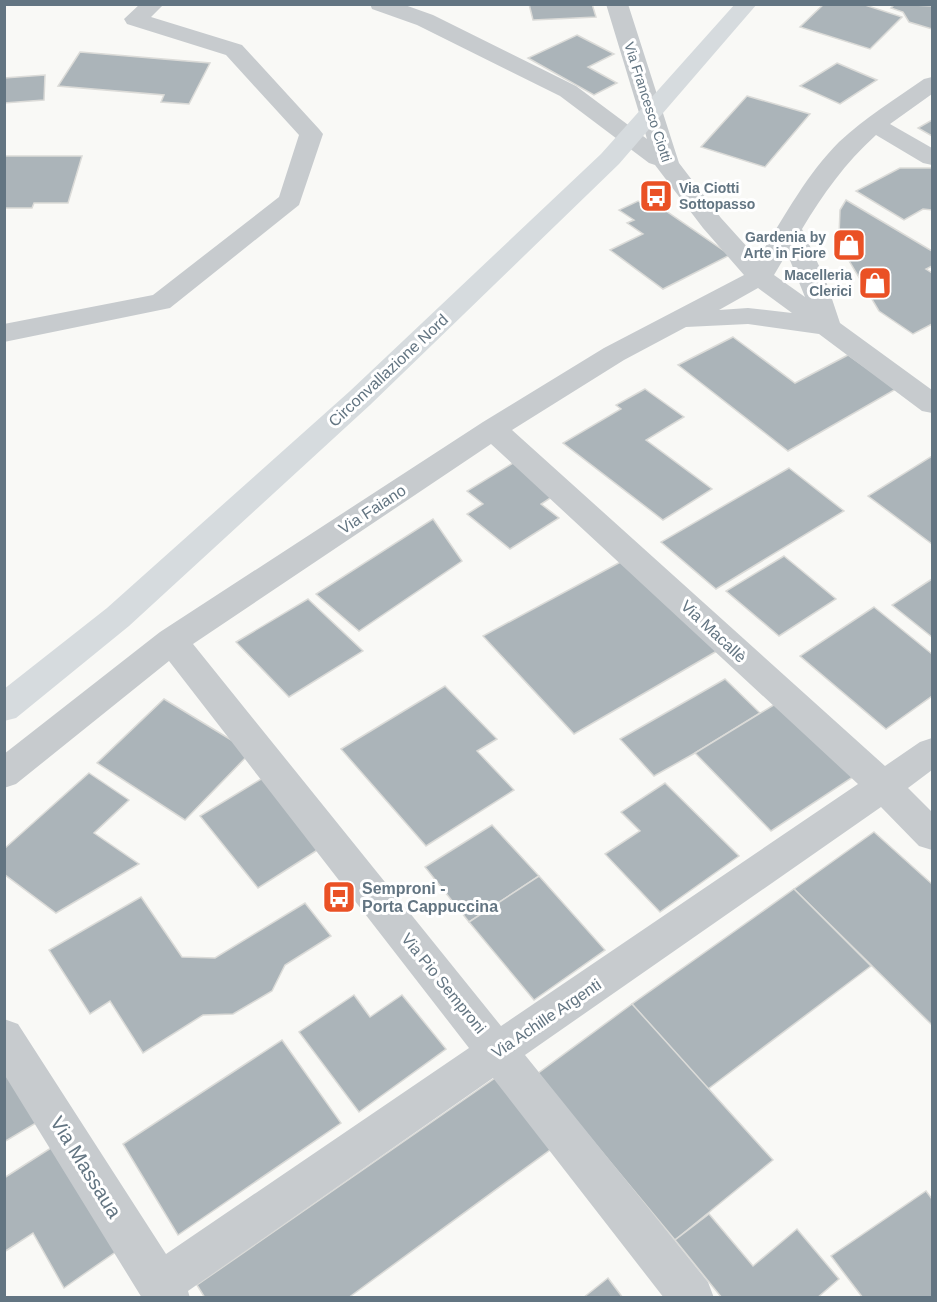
<svg xmlns="http://www.w3.org/2000/svg" width="937" height="1302" viewBox="0 0 937 1302" font-family="Arial,sans-serif">
	<style>
		.building { fill: #abb4b9; stroke: #dbdbd8; stroke-width: 1.5 }
		.lines { fill: none; stroke-linecap: round; stroke-linejoin: round }
		.minor { fill: #c7cbce; fill-rule: evenodd }
		.major { fill: #d6dbde; fill-rule: evenodd }
		.labels { text-anchor: middle; stroke-width: 6; stroke-linejoin: round; paint-order: stroke }
		.far-street-label { font-size: 14px; fill: #637582; stroke: #fff }
		.far-poi-label { font-size: 14px; font-weight: bold; fill: #637582; stroke: #fff; text-anchor: end }
		.street-label { font-size: 16px; fill: #637582; stroke: #fff }
		.poi-label { font-size: 16px; font-weight: bold; fill: #637582; stroke: #fff; text-anchor: start }
		.near-street-label { font-size: 20px; fill: #637582; stroke: #fff }
	</style>
	<rect width="100%" height="100%" fill="#f9f9f6"/>
	<!-- building -->
	<g class="building">
		<polygon points="529,4 592,4 596,17 533,20"/>
		<polygon points="824,4 862,4 902,17 870,49 800,27"/>
		<polygon points="895,4 932,6 932,29 909,22 903,12 891,8"/>
		<polygon points="577,35 614,54 588,67 617,83 594,95 528,58"/>
		<polygon points="80,52 210,63 189,104 161,102 164,95 58,86"/>
		<polygon points="837,63 877,80 840,104 800,86"/>
		<polygon points="45,75 44,100 4,103 4,78"/>
		<polygon points="747,96 810,114 765,167 701,147"/>
		<polygon points="932,120 932,136 918,128"/>
		<polygon points="4,156 82,156 68,203 34,203 32,208 4,208"/>
		<polygon points="900,168 932,168 932,210 923,209 904,220 856,191"/>
		<polygon points="846,200 932,251 932,266 926,269 932,273 932,324 913,334 879,311 845,254 839,236 840,210"/>
		<polygon points="638,201 653,211 660,207 730,255 663,289 610,250 643,234 627,223 634,220 619,210"/>
		<polygon points="733,337 795,383 848,355 896,389 788,451 678,365"/>
		<polygon points="645,389 684,417 646,440 712,489 663,520 563,443 621,409 616,405"/>
		<polygon points="932,456 932,544 868,496"/>
		<polygon points="513,463 555,495 541,504 559,518 510,549 467,514 483,504 467,491"/>
		<polygon points="789,468 844,511 716,589 661,542"/>
		<polygon points="433,519 462,561 359,631 316,594"/>
		<polygon points="784,556 836,599 779,636 726,591"/>
		<polygon points="628,558 722,648 574,734 483,636"/>
		<polygon points="932,579 932,637 892,605"/>
		<polygon points="308,599 363,651 289,697 236,642"/>
		<polygon points="874,607 932,654 932,696 886,729 800,656"/>
		<polygon points="725,679 760,713 695,753 654,776 620,739"/>
		<polygon points="445,686 497,739 477,751 514,790 426,846 341,749"/>
		<polygon points="164,699 251,752 185,820 97,763"/>
		<polygon points="782,700 859,773 771,831 695,753"/>
		<polygon points="89,773 129,800 94,833 139,864 56,913 4,874 4,849"/>
		<polygon points="271,773 330,842 258,888 200,816"/>
		<polygon points="665,783 739,856 660,912 605,854 640,831 621,812"/>
		<polygon points="492,825 539,876 469,922 425,867"/>
		<polygon points="874,832 932,884 932,1025 794,889"/>
		<polygon points="539,876 605,950 534,1000 469,922"/>
		<polygon points="794,889 871,966 708,1089 632,1004"/>
		<polygon points="141,897 182,957 215,958 305,903 331,936 285,965 272,991 233,1014 203,1015 143,1053 110,1001 90,1014 49,950"/>
		<polygon points="354,995 370,1017 402,995 446,1049 359,1112 299,1032"/>
		<polygon points="632,1004 773,1160 675,1240 537,1074"/>
		<polygon points="282,1040 341,1123 178,1235 123,1144"/>
		<polygon points="4,1056 46,1117 4,1142"/>
		<polygon points="498,1076 554,1147 348,1298 205,1298 197,1285"/>
		<polygon points="54,1146 117,1251 64,1288 33,1233 4,1252 4,1178"/>
		<polygon points="926,1191 932,1199 932,1298 863,1298 831,1256"/>
		<polygon points="709,1214 753,1266 797,1229 839,1279 817,1298 722,1298 675,1240"/>
		<polygon points="608,1278 623,1298 583,1298"/>
	</g>
	<g class="lines">
		<!-- minor -->
		<g class="minor">
			<polygon points="140,4 164,4 151,17 242,45 319,129 323,134 299,205 170,308 4,342 4,324 153,295 279,197 299,135 226,55 127,24 124,19"/>
			<path d="M370,4H402L433,15L576,86L647,139L606,4H628L679,163L721,218L758,259C783,219 806,175 839,142C865,118 895,99 924,79L932,77V94L890,124L932,148V165L923,163L876,135C845,163 823,194 802,229L826,281L840,323L932,390V413L922,411L819,334L748,324L686,327L624,360L512,430L885,766L920,742L932,738V770L908,788L932,812V850L919,846L881,807L525,1055L708,1282L714,1298H664L493,1078L188,1291L190,1298H142L4,1074V1019L18,1024L166,1254L469,1048L169,661L16,784L4,788V754L160,632L483,422L604,348L744,275L703,228L655,165L649,163L560,96L417,25L372,9ZM787,253L805,297L774,275ZM758,288L792,313L748,308L719,310ZM491,444L858,784L501,1026L193,644Z"/>
		</g>
		<!-- major -->
		<polygon class="major" points="735,4 757,4 619,164 370,405 129,626 16,718 4,721 4,689 107,608 350,391 601,154"/>
	</g>
	<!-- icons -->
	<defs>
		<symbol id="bus-square" viewBox="-11 -11 22 22"><rect x="-9" y="-9" width="18" height="18" rx="4" fill="#ea5125" stroke="#fff"/><path d="M-5-6H5V4H4V6H2V4H-2V6H-4V4H-5ZM-3.5-4V0h7V-4ZM-3.5 1.2v1.5H-2V1.2ZM2 1.2v1.5H3.5V1.2Z" fill="#fff"/></symbol>
		<symbol id="shop-square" viewBox="-11 -11 22 22"><rect x="-9" y="-9" width="18" height="18" rx="4" fill="#ea5125" stroke="#fff"/><path d="M-5-2.5h2.3a2.7 3.5 0 0 1 5.4 0H5L5.5 6h-11ZM-1.5-2.5h3a1.5 2.3 0 0 0-3 0Z" fill="#fff"/></symbol>
	</defs>
	<g fill-rule="evenodd">
		<use href="#bus-square" x="637" y="177" width="38" height="38"/>
		<use href="#shop-square" x="830" y="226" width="38" height="38"/>
		<use href="#shop-square" x="856" y="264" width="38" height="38"/>
		<use href="#bus-square" x="320" y="878" width="38" height="38"/>
	</g>
	<g class="labels">
		<!-- far-street labels -->
		<g class="far-street-label">
			<text transform="translate(648 102) rotate(72)" y="5">Via Francesco Ciotti</text>
		</g>
		<!-- far-poi labels -->
		<g class="far-poi-label">
			<text x="679" y="193" text-anchor="start">Via Ciotti<tspan x="679" dy="16">Sottopasso</tspan></text>
			<text x="826" y="242">Gardenia by<tspan x="826" dy="16">Arte in Fiore</tspan></text>
			<text x="852" y="280">Macelleria<tspan x="852" dy="16">Clerici</tspan></text>
		</g>
		<!-- street labels -->
		<g class="street-label">
			<text transform="translate(388 370) rotate(-43)" y="6">Circonvallazione Nord</text>
			<text transform="translate(372 509) rotate(-33)" y="6">Via Faiano</text>
			<text transform="translate(714 631) rotate(43)" y="6">Via Macallè</text>
			<text transform="translate(444 983) rotate(51)" y="6">Via Pio Semproni</text>
			<text transform="translate(546 1018) rotate(-34)" y="6">Via Achille Argenti</text>
		</g>
		<!-- poi labels -->
		<g class="poi-label">
			<text x="362" y="894">Semproni -<tspan x="362" dy="18">Porta Cappuccina</tspan></text>
		</g>
		<!-- near-street labels -->
		<g class="near-street-label">
			<text transform="translate(86 1167) rotate(58)" y="7">Via Massaua</text>
		</g>
	</g>
	<!-- border -->
	<rect width="937" height="1302" fill="none" stroke="#637582" stroke-width="12"/>
</svg>
